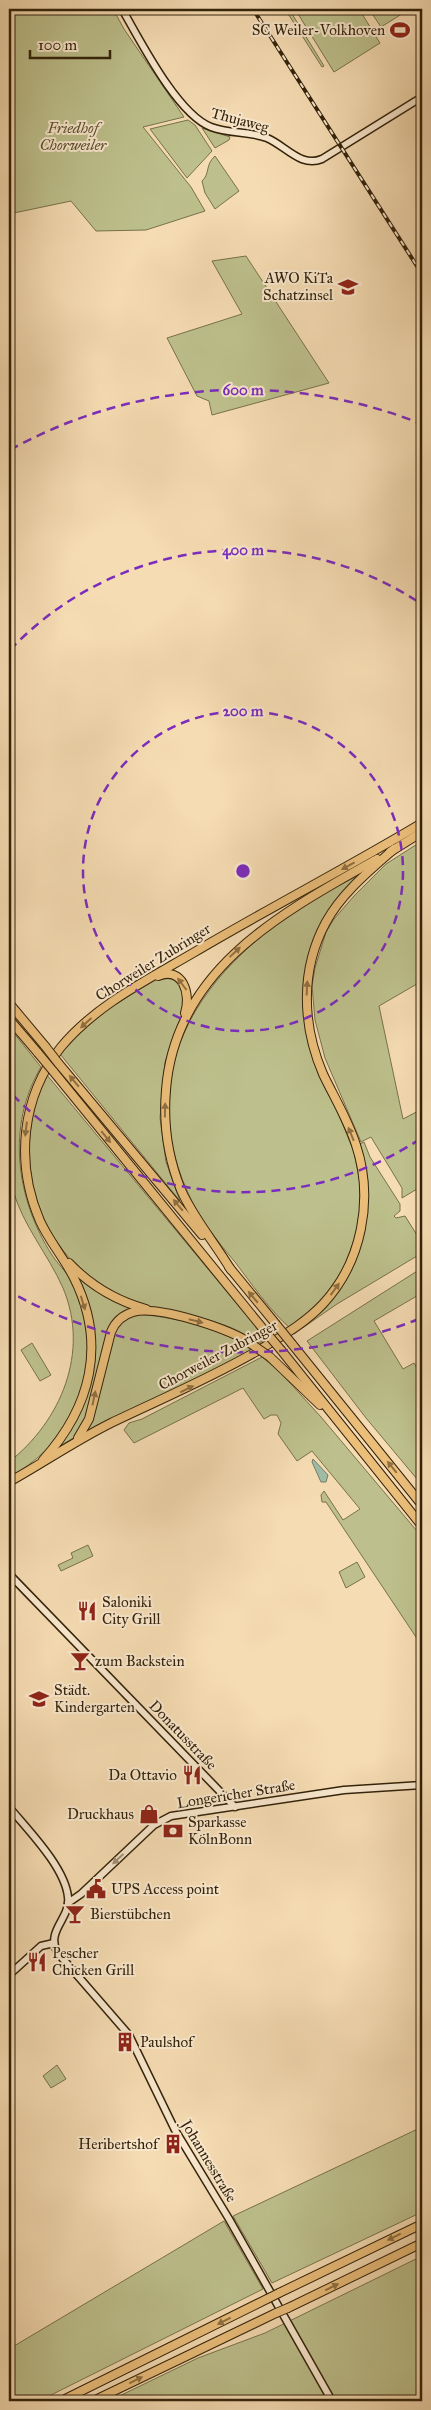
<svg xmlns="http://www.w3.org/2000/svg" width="431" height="2410" viewBox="0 0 431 2410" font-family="'IM FELL Great Primer',serif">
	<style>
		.green { fill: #bdc08c; stroke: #78714b }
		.water { fill: #9ebca8; stroke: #737e69 }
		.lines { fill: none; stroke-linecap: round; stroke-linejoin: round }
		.secondary-casing { stroke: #33220a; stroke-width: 9 }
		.highway-casing { stroke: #33220a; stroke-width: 10 }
		.secondary { stroke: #f9e8ce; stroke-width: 6 }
		.highway { stroke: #ebbe7a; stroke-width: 8 }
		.rail-casing { stroke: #33220a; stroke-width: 4 }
		.rail { stroke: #f9e8ce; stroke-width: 2; stroke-dasharray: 5.5; stroke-linecap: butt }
		.highway-bridge-casing { stroke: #33220a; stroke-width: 10; stroke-linecap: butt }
		.highway-bridge { stroke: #ebbe7a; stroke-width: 8 }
		.oneway { fill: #8f7042 }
		.oneway2 { fill: #a08f76 }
		.ring { fill: none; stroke: #7b2cbf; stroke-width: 2.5; stroke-dasharray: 9 6 }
		.labels { text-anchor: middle; stroke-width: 4; stroke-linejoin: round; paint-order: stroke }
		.poi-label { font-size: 15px; fill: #33220a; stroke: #f9e8ce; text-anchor: start }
		.street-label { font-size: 15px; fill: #33220a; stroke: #f9e8ce }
		.park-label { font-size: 15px; font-style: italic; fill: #5c5131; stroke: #f9e8ce }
		.centre { fill: #7b2cbf; stroke: #f9e8ce; stroke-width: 2.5 }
		.ring-label { font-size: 15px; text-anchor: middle; font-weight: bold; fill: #7b2cbf; stroke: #f9e8ce; stroke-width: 4; stroke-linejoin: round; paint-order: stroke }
	</style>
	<rect width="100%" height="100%" fill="#f6dcb3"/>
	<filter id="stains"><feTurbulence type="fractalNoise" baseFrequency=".004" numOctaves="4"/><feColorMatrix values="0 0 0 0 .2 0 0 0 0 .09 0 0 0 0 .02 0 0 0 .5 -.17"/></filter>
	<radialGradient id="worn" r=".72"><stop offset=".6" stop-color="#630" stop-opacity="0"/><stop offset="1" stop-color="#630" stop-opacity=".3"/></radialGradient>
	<!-- green -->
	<g class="green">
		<polygon points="9,9 113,9 124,29 184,117 143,127 191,187 205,211 146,230 96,231 71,201 9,214"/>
		<polygon points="285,9 289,9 324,66 322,67"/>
		<polygon points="295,9 359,9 380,43 334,72"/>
		<polygon points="369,9 403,9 405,12 381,27"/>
		<polygon points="188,120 195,125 212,151 187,178 150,129"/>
		<polygon points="202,128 230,137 229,140 215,148"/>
		<path d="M215,156L239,191L215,209L205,193L202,181C210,174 205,165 215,156Z"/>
		<polygon points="246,256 329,383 212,415 209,401 197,396 167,338 242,314 212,261"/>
		<polygon points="422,841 422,981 379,1006 403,1119 422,1109 422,1186 402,1198 402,1188 371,1137 361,1142 325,1058 315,1020 312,986 315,968 326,932 334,919 354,896 386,864"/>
		<path d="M362,874L336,902L305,975L303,997L307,1037L354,1152L360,1183V1209L356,1236L343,1270L319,1304L290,1328C272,1313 250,1282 235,1262C217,1241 199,1218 188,1193C121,1044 236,933 362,874Z"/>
		<path d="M169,976L181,983L185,1005L165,1062L160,1118L166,1162L180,1201L60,1054C85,1026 131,981 169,976Z"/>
		<path d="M9,1027L41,1067C6,1126 16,1199 52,1255C59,1266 71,1276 76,1289C105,1362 79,1440 9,1477V1462C61,1421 90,1352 63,1288C48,1254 23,1226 13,1190C7,1168 9,1145 9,1122C9,1091 9,1059 9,1027Z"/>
		<path d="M47,1075L266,1339L259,1343C247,1336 235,1328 221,1324C191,1313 159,1312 129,1300C40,1265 5,1159 47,1075Z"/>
		<polygon points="356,1138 360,1144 364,1142 370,1157 400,1204 400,1211 394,1216 396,1218 405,1216 422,1243 422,1253 337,1304 294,1334 324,1307 364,1227"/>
		<polygon points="422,1268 422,1293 374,1321 403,1369 414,1363 422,1377 422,1485 366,1418 307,1341"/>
		<polygon points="77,1276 102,1294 134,1309 118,1318 87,1419 75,1437 55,1449 79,1415 84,1401 92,1361"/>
		<path d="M135,1314C168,1316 228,1328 252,1351L198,1380L87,1431L111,1336L122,1320Z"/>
		<polygon points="32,1343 51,1375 40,1381 21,1350"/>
		<polygon points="262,1357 280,1372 321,1417 422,1537 422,1643 420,1643 326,1502 322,1502 321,1495 324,1491 343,1520 360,1509 312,1451 297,1461 278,1434 281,1423 277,1415 271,1415 264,1419 243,1388 134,1443 124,1430 129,1423 142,1419"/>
		<polygon points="88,1545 93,1556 61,1571 58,1565 73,1558 71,1553"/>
		<polygon points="357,1562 365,1577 346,1588 339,1572"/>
		<polygon points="57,2065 66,2079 51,2088 43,2076"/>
		<polygon points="422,2127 422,2212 272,2283 233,2216"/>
		<polygon points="224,2221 263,2289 39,2401 9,2401 9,2349"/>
		<polygon points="422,2256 422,2401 109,2401 198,2358 265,2333"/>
	</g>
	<!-- water -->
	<polygon class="water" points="313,1459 328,1475 326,1482 321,1482 312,1462"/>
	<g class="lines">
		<defs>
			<g id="secondary">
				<path d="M122,9C140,40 177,114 211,127C229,134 249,131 267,138C286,146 301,168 322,159L422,97"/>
				<polyline points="9,1574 235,1807"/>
				<path d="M9,1807C27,1829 65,1867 68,1897C71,1918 46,1930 57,1952L129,2035L175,2130L229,2219L332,2401"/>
				<polyline points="68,1903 81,1894 154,1825 171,1816 344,1790 422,1785"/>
				<polyline points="9,1975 41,1946 54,1943"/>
			</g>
			<g id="highway">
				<polyline points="390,852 422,832"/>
				<path d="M158,976C183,966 191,994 185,1013"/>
				<polyline points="9,1003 45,1046"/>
				<polyline points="9,1019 38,1053"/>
				<polyline points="59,1064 202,1235"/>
				<polyline points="53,1071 264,1330"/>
				<path d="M69,1263C90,1285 117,1301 146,1309"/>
				<polyline points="229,1267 275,1323"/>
				<path d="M231,1270C215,1243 194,1219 181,1190C168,1158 163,1125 166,1090C175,969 283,912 377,859"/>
				<polyline points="292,1344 422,1505"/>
				<polyline points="281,1350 422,1526"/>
				<polyline points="270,1357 320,1405"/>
				<path d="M78,1438L89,1419L111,1332C115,1322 123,1315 133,1312C158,1305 225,1328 247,1341"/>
				<path d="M43,1460C91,1407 107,1344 74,1278C64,1258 49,1241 40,1221C15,1163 21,1097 61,1047C96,1005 147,980 193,953C269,908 347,868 422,823"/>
				<path d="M9,1482C43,1463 75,1441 111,1423C161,1399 211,1378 259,1350C282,1336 304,1324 323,1304C362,1262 374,1199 356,1145C348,1120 334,1097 323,1074C302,1025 300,970 326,922C342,893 369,871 394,849"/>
				<polyline points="279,2293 422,2224"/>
				<polyline points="288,2308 422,2243"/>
				<polyline points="61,2401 267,2299"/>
				<polyline points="93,2401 276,2313"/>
			</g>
		</defs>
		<!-- secondary casing -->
		<use href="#secondary" class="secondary-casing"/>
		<!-- highway casing -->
		<use href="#highway" class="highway-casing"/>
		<!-- secondary -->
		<use href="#secondary" class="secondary"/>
		<!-- highway -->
		<use href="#highway" class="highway"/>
		<defs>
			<polyline id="rail" points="253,9 422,274"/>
		</defs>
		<!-- rail casing -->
		<use href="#rail" class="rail-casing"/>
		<!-- rail -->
		<use href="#rail" class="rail"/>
		<defs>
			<g id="highway-bridge">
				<polyline points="45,1046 59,1064"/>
				<polyline points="38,1053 53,1071"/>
				<polyline points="275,1323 292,1344"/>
				<polyline points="264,1330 281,1350"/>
				<polyline points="247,1341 270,1357"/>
				<polyline points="267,2299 279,2293"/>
				<polyline points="276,2313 288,2308"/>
			</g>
		</defs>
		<!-- highway-bridge casing -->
		<use href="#highway-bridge" class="highway-bridge-casing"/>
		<!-- highway-bridge -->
		<use href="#highway-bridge" class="highway-bridge"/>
	</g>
	<!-- one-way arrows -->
	<defs><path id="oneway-solid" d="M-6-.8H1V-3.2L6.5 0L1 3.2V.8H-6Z" transform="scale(1.25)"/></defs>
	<g class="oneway">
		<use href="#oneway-solid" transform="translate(348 866) rotate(151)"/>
		<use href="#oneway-solid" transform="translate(235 952) rotate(-43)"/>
		<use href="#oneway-solid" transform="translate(182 984) rotate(-127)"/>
		<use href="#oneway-solid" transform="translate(307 988) rotate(-87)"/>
		<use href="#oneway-solid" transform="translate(86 1023) rotate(138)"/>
		<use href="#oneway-solid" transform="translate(74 1081) rotate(-130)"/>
		<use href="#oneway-solid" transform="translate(165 1110) rotate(-89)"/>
		<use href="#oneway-solid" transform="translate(26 1129) rotate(97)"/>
		<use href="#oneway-solid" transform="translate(351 1134) rotate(-112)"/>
		<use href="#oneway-solid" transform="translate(106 1137) rotate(51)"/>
		<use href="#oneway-solid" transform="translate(178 1205) rotate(-130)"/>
		<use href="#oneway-solid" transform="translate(335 1289) rotate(-54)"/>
		<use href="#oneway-solid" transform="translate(253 1297) rotate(-130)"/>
		<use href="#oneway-solid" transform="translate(83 1303) rotate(73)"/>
		<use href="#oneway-solid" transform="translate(196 1321) rotate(14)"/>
		<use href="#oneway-solid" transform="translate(187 1389) rotate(-26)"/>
		<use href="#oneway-solid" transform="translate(94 1398) rotate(-78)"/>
		<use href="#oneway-solid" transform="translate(392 1467) rotate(-129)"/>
		<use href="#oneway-solid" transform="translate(394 2237) rotate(154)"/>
		<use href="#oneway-solid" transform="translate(332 2287) rotate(-26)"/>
		<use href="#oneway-solid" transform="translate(224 2321) rotate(153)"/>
		<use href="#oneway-solid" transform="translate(136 2380) rotate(-26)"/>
	</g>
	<use class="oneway2" href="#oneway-solid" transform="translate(118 1859) rotate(137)"/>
	<!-- distance rings -->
	<g class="ring">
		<circle cx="243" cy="871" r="160"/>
		<path d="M420 1139A321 321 0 0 1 10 1092M10 650A321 321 0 0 1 420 603"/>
		<path d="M419 1319A481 481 0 0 1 10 1292M10 450A481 481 0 0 1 419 423"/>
	</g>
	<!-- icons -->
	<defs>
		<symbol id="stadium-bare" viewBox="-9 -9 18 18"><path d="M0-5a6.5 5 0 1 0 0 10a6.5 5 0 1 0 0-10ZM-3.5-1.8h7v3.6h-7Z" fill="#8f2418" stroke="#f9e8ce" stroke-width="2.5" paint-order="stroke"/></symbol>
		<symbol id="school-bare" viewBox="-9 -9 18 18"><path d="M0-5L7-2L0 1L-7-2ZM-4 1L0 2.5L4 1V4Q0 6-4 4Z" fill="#8f2418" stroke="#f9e8ce" stroke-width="2.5" paint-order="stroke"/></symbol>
		<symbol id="restaurant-bare" viewBox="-9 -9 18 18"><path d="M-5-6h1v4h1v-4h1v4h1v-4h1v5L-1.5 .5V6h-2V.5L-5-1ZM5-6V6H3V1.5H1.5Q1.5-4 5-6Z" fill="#8f2418" stroke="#f9e8ce" stroke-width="2.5" paint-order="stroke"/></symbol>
		<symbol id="bar-bare" viewBox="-9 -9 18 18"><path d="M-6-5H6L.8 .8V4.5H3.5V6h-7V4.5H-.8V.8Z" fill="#8f2418" stroke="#f9e8ce" stroke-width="2.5" paint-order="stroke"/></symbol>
		<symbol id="shop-bare" viewBox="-9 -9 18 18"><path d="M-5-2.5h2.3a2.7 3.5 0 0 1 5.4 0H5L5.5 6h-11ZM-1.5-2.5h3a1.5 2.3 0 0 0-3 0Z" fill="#8f2418" stroke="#f9e8ce" stroke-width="2.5" paint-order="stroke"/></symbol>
		<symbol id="bank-bare" viewBox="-9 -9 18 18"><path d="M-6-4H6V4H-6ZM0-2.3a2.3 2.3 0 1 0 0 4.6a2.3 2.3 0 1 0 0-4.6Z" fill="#8f2418" stroke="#f9e8ce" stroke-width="2.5" paint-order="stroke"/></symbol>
		<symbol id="civic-bare" viewBox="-9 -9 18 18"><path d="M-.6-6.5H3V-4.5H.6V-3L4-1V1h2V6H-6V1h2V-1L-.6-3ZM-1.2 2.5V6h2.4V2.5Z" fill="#8f2418" stroke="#f9e8ce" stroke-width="2.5" paint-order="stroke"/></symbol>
		<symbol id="building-bare" viewBox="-9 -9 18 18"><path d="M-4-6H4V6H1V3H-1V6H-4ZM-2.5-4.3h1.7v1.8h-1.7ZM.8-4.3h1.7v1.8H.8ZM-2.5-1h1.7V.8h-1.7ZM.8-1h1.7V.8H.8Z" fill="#8f2418" stroke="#f9e8ce" stroke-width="2.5" paint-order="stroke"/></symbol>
	</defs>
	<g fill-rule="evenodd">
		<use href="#stadium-bare" x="386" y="16" width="28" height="28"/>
		<use href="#school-bare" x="334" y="273" width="28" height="28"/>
		<use href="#restaurant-bare" x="73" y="1597" width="28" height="28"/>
		<use href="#bar-bare" x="66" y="1647" width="28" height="28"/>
		<use href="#school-bare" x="25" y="1685" width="28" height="28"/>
		<use href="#restaurant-bare" x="178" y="1761" width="28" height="28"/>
		<use href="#shop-bare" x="135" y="1800" width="28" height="28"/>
		<use href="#bank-bare" x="159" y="1817" width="28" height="28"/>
		<use href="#civic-bare" x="82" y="1875" width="28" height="28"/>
		<use href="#bar-bare" x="61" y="1900" width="28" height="28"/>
		<use href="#restaurant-bare" x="23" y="1948" width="28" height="28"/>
		<use href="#building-bare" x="111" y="2028" width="28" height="28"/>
		<use href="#building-bare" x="159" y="2130" width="28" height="28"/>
	</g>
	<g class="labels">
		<!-- poi labels -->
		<g class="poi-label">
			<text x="385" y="35" text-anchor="end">SC Weiler-Volkhoven</text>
			<text x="333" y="283" text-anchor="end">AWO KiTa<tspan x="333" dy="17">Schatzinsel</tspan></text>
			<text x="102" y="1607">Saloniki<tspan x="102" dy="17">City Grill</tspan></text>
			<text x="95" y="1666">zum Backstein</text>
			<text x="54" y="1695">Städt.<tspan x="54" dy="17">Kindergarten</tspan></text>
			<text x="177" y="1780" text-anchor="end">Da Ottavio</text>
			<text x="134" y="1819" text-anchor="end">Druckhaus</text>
			<text x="188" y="1827">Sparkasse<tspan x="188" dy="17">KölnBonn</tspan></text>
			<text x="111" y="1894">UPS Access point</text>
			<text x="90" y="1919">Bierstübchen</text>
			<text x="52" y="1958">Pescher<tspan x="52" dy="17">Chicken Grill</tspan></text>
			<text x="140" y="2047">Paulshof</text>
			<text x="158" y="2149" text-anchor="end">Heribertshof</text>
		</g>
		<!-- street labels -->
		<g class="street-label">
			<text transform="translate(240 120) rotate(15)" y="5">Thujaweg</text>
			<text transform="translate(153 962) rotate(-32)" y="5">Chorweiler Zubringer</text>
			<text transform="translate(218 1355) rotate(-28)" y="5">Chorweiler Zubringer</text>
			<text transform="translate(183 1735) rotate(46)" y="5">Donatusstraße</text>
			<text transform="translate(236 1794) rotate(-9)" y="5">Longericher Straße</text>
			<text transform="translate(209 2161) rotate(59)" y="5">Johannesstraße</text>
		</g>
		<!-- park labels -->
		<g class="park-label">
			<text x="73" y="133">Friedhof<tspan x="73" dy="17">Chorweiler</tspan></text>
		</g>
	</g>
	<circle cx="243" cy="871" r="8" class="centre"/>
	<g class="ring-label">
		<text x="243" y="395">600 m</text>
		<text x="243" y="555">400 m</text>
		<text x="243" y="716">200 m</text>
	</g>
	<!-- margin -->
	<rect width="431" height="2410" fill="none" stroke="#f6dcb3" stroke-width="30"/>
	<rect x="10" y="10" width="411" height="2390" fill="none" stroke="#33220a" stroke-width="2.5"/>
	<rect x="15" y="15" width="401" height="2380" fill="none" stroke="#33220a"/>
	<!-- scale -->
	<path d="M30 50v8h80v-8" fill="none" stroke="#33220a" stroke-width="2.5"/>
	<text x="38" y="50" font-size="15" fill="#33220a" stroke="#f9e8ce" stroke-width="4" paint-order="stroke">100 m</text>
	<rect width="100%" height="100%" filter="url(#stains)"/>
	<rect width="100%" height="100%" fill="url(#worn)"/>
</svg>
